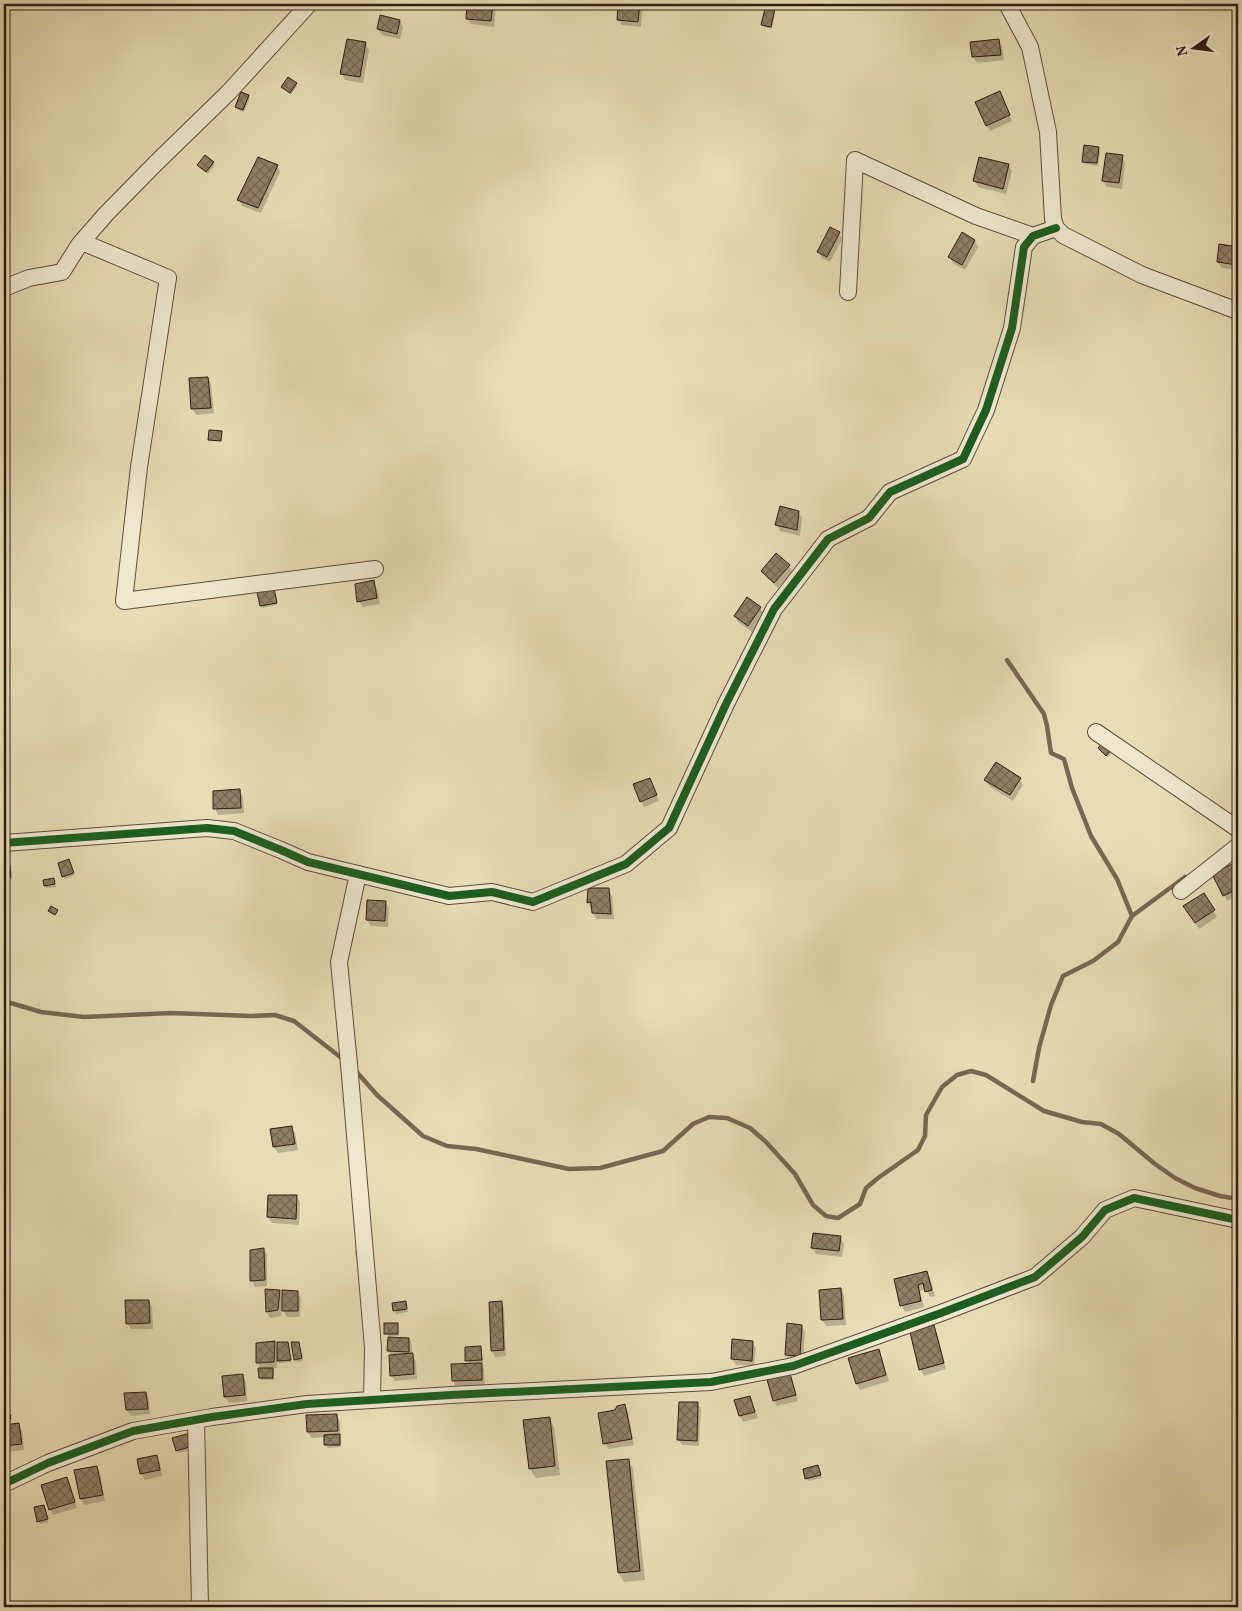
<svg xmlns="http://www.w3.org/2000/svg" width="1242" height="1611" viewBox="0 0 1242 1611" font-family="Vollkorn,serif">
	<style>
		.shadow { fill: #0003 }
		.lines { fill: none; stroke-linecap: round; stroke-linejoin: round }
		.stream { stroke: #796753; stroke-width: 4.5 }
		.building { fill: url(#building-cross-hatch); stroke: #321b12 }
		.minor-casing { stroke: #5f4b3b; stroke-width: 18 }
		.minor { stroke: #efe8cf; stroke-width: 16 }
		.cycleway-casing { stroke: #efe8cf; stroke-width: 11 }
		.cycleway { stroke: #1b5e20; stroke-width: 8 }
	</style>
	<defs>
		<pattern id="building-cross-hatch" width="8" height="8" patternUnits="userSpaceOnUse" patternTransform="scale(1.25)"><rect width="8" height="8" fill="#907f67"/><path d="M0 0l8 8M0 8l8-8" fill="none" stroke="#766753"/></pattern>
	</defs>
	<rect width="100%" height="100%" fill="#e7dcb5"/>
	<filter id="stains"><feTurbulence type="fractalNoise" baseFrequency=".004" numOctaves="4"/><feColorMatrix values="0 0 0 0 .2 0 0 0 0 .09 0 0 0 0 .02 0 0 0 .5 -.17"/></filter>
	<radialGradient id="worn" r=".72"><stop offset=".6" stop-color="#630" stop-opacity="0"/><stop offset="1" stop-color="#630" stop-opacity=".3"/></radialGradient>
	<!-- shadow -->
	<g class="shadow">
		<polygon points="468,4 494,4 496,7 494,27 471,24 467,18"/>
		<polygon points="620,4 643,4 641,27 622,25 618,19"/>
		<polygon points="774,9 775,12 772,29 764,27 763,25"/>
		<polygon points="400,21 403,27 400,39 382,35 378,29"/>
		<polygon points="999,40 1002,46 1004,60 977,63 973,57 972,43"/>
		<polygon points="365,44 369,50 363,83 345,80 342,74"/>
		<polygon points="296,84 297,86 291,95 282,87"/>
		<polygon points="248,96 250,98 244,112 238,110 236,107"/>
		<polygon points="1002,99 1012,121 990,131 987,125"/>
		<polygon points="1098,148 1100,151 1098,166 1085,164 1083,161"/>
		<polygon points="1122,157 1125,163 1122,189 1107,187 1103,181"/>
		<polygon points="213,163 214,166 208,174 198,165"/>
		<polygon points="1008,165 1012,171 1006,194 978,187 975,181"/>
		<polygon points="277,166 280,172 261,213 242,206 239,200"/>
		<polygon points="839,233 842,239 830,262 822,258 819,252"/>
		<polygon points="974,240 978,247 965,270 953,263 950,257"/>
		<polygon points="1234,241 1238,241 1238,270 1222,268 1218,262 1233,247"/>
		<polygon points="208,378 211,384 214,413 196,415 193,409"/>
		<polygon points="798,512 802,518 800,536 780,531 777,525"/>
		<polygon points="789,566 793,572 778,588 766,577 762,571"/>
		<polygon points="374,582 377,588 380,604 362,607 359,601"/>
		<polygon points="275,592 277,605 262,608 261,606"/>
		<polygon points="747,599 760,608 764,614 752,632 738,622 735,616"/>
		<polygon points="1101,751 1114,751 1108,757"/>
		<polygon points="649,779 659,801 644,807 641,801"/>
		<polygon points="1020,779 1023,785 1013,801 989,786 986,780"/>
		<polygon points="240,791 243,797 244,813 218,815 215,809"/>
		<polygon points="70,863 74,876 65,879 63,876"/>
		<polygon points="1236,864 1238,868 1238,896 1227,901 1214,874"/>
		<polygon points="9,866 12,879 7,879 6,877"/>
		<polygon points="54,879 56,887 46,888 45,886"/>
		<polygon points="608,890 612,896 614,919 596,919 588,902"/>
		<polygon points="1203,894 1217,917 1199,929 1188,912"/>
		<polygon points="385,902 389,908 388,927 371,926 367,920"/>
		<polygon points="291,1127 295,1133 298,1150 278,1153 274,1147 272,1130"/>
		<polygon points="296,1196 300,1202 299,1225 272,1223 268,1217"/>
		<polygon points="840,1238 844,1244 842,1257 816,1254 812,1248"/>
		<polygon points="264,1250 267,1255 267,1286 255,1287 252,1281"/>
		<polygon points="355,1251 362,1252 364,1259 356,1258"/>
		<polygon points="927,1272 930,1278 935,1296 930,1297 926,1289 920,1291 924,1307 905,1312 902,1306 895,1280"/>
		<polygon points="841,1289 844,1295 846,1325 826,1326 822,1320"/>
		<polygon points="279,1291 283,1299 297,1292 301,1298 300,1317 287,1317 282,1308 281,1316 270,1318 267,1312"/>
		<polygon points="149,1301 152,1307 153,1329 131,1329 127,1323"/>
		<polygon points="405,1302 408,1312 396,1314 393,1304"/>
		<polygon points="501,1302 504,1308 506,1356 495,1357 492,1351"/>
		<polygon points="397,1324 399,1336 390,1336 390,1338 409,1339 412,1345 412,1355 416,1361 417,1379 395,1381 391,1375 392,1356 388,1350 389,1336 386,1333"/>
		<polygon points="802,1326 805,1332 803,1361 789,1360 786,1354"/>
		<polygon points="933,1327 937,1333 946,1369 924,1376 921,1370 911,1332"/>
		<polygon points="734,1341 752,1342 756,1348 754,1366 736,1365 732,1359"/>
		<polygon points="274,1342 278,1350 289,1346 291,1362 279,1363 277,1359 277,1368 272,1368 274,1372 274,1380 261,1380 260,1377 261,1369 257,1362"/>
		<polygon points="299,1346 303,1361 296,1362 295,1359"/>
		<polygon points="481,1348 483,1362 480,1363 484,1370 485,1386 456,1387 453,1381 469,1365 467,1361"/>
		<polygon points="878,1350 881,1356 889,1381 860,1390 857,1384 850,1359"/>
		<polygon points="789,1372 792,1378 798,1401 777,1406 774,1400"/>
		<polygon points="242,1375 246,1381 247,1401 229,1403 225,1397"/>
		<polygon points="146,1393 149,1399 150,1414 131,1416 127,1410"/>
		<polygon points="750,1397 758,1418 743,1422 740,1416 736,1401"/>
		<polygon points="698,1404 701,1410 699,1446 682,1445 678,1439"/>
		<polygon points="625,1406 628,1412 634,1445 608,1449 605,1443 616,1411"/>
		<polygon points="336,1415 340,1421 341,1447 327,1448 325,1437 312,1438 308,1432"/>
		<polygon points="10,1416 12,1419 11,1421 7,1421 5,1418"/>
		<polygon points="549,1418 554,1427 560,1475 536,1478 530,1469"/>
		<polygon points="19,1425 22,1431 24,1450 6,1452 4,1447 4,1426"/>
		<polygon points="174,1439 194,1449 179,1453"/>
		<polygon points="156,1457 160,1463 162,1476 145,1480 141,1474"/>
		<polygon points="628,1460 633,1469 645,1580 624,1582 619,1573"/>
		<polygon points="97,1467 100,1473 105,1501 84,1505 81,1499 76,1471"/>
		<polygon points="819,1469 822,1478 808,1481 804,1470"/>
		<polygon points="67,1479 70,1485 77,1508 53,1515 50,1509"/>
		<polygon points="45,1508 48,1522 40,1524 39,1521"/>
	</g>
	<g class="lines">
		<!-- stream -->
		<g class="stream">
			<polyline points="1007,660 1044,714 1047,726 1051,753 1064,759 1072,788 1091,836 1117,879 1132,916 1118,942 1093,961 1063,976 1051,1005 1039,1048 1033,1081"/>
			<polyline points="1132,916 1185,877"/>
			<polyline points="4,1001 41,1012 84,1017 171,1013 251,1016 275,1015 294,1021 344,1060"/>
			<polyline points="355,1070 377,1095 423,1136 447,1146 476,1149 569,1169 600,1168 663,1151 693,1124 709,1117 727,1118 750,1128 766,1142 795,1174 813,1205 826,1216 838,1218 860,1204 866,1188 878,1178 918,1150 925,1136 926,1115 942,1087 957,1075 971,1071 986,1075 1044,1111 1082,1122 1101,1124 1119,1134 1155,1164 1175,1178 1195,1188 1220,1196 1238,1199"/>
		</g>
	</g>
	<!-- building -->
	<g class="building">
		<polygon points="467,4 493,4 491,21 466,19"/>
		<polygon points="618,4 640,4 638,22 617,20"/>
		<polygon points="766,4 775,8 771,27 761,25"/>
		<polygon points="380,15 400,20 397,34 377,29"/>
		<polygon points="347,39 366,42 360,77 340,74"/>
		<polygon points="999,39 1001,55 972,57 970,42"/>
		<polygon points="288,77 297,83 290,93 281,87"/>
		<polygon points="1000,91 1010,115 986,126 975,102"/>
		<polygon points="241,92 249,95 243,110 235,107"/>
		<polygon points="1084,145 1099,147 1097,163 1082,162"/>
		<polygon points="1106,153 1123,155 1119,183 1102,181"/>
		<polygon points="205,155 214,162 206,172 197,165"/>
		<polygon points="258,157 278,165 258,208 237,200"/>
		<polygon points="979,157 1009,164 1003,189 973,181"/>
		<polygon points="830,227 840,232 827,257 817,252"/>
		<polygon points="962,232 975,240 962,265 948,257"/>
		<polygon points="1233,239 1238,240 1238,265 1217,262 1219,244 1232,246"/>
		<polygon points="208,377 211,408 191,409 189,378"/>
		<polygon points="209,430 222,431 221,441 208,440"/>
		<polygon points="780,506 799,511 797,530 775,525"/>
		<polygon points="776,553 790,565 774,583 761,571"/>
		<polygon points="374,580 377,598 357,602 355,584"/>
		<polygon points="274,588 277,603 260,606 257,592"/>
		<polygon points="747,597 761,607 748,626 734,616"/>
		<polygon points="1105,740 1113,747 1106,756 1098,748"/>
		<polygon points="996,762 1021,778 1010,795 984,780"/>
		<polygon points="650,778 657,795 640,802 633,784"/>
		<polygon points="240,789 241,808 213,809 213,791"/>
		<polygon points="69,859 74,873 62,877 58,863"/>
		<polygon points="1236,862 1238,866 1238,889 1223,896 1212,874"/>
		<polygon points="4,865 10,865 11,877 4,877"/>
		<polygon points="54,878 55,884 44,886 43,880"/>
		<polygon points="588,888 609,888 611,914 592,913 591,902 587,903"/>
		<polygon points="1204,893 1215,910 1195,923 1183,906"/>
		<polygon points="367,900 386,901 385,921 366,920"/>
		<polygon points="51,906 58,910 55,915 48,911"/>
		<polygon points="292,1126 295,1144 273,1147 270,1129"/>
		<polygon points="268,1195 297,1195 296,1219 267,1217"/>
		<polygon points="813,1233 841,1236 839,1251 811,1248"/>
		<polygon points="264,1248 265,1280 250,1281 250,1250"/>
		<polygon points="927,1271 932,1290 925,1292 923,1283 918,1285 921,1301 900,1306 894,1279"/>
		<polygon points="841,1288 843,1319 821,1320 819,1290"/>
		<polygon points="265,1289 280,1290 278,1310 266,1312"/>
		<polygon points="282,1290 298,1291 298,1311 282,1311"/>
		<polygon points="125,1300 149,1300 150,1323 126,1324"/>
		<polygon points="406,1301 407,1309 393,1311 392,1303"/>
		<polygon points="502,1301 504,1350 491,1351 489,1302"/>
		<rect x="384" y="1323" width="14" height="11"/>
		<polygon points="787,1323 802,1325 800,1356 785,1355"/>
		<polygon points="934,1325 944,1363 919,1370 910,1332"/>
		<polygon points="388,1337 409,1338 409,1352 387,1351"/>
		<polygon points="732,1339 753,1341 752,1361 731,1359"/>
		<polygon points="275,1341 274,1362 256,1363 256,1343"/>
		<polygon points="277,1342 288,1342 291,1360 277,1361"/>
		<polygon points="291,1342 299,1342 302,1358 294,1360"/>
		<polygon points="481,1346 482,1360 465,1361 465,1347"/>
		<polygon points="879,1349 886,1375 856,1384 848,1358"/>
		<polygon points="413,1353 414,1374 390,1376 389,1355"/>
		<polygon points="482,1363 482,1380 452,1381 451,1364"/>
		<polygon points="258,1368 273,1368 273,1378 259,1378"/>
		<polygon points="789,1370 796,1395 773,1401 766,1376"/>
		<polygon points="243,1374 245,1395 224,1397 222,1376"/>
		<polygon points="146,1392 148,1409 126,1410 124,1393"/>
		<polygon points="750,1396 755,1412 739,1416 734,1400"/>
		<polygon points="679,1402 698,1402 697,1441 677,1440"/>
		<polygon points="625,1404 632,1439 603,1444 598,1413 615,1410 617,1406"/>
		<polygon points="5,1413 11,1415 10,1419 4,1419"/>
		<polygon points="337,1414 338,1431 307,1432 306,1415"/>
		<polygon points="550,1417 555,1466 529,1469 523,1420"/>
		<polygon points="19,1423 22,1444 4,1446 4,1425"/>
		<polygon points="190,1433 193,1446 176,1451 172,1438"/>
		<polygon points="340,1434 340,1445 324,1445 324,1435"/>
		<polygon points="157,1455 160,1470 140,1474 137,1459"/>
		<polygon points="629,1459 640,1571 618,1573 606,1461"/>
		<polygon points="818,1465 821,1475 805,1479 803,1469"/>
		<polygon points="97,1466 103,1495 80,1499 74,1470"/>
		<polygon points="67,1477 75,1502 49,1510 41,1485"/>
		<polygon points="44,1505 48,1519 37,1522 34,1507"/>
	</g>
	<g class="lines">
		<defs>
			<g id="minor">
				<polyline points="1007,4 1030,47 1048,132 1053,219 1056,228 1063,235 1142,275 1238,311"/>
				<polyline points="82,242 168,278 139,467 124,601 375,569"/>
				<polyline points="4,288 29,278 62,272 79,245 106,214 155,164 229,92 309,4"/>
				<polyline points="848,292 855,160 976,216 1033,236"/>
				<polyline points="1096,732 1238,829"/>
				<polyline points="4,843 207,828 234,831 281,850 308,862 449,896 492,892 533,902 626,864 669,828 726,704 774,609 828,539 869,518 890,492 963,459 986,410 1012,328 1024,247 1033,236 1056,228"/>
				<polyline points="358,874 339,962 349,1064 373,1348 372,1400"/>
				<polyline points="1181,891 1238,846"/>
				<polyline points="196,1420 200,1607"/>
				<polyline points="4,1484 48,1463 133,1431 212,1417 307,1404 451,1395 711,1382 793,1366 941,1313 1035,1277 1082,1237 1105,1210 1134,1198 1238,1220"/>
			</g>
		</defs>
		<!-- minor casing -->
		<use href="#minor" class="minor-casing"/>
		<!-- minor -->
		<use href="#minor" class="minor"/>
		<defs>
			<g id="cycleway">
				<polyline points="4,843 207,828 234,831 281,850 308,862 449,896 492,892 533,902 626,864 669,828 726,704 774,609 828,539 869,518 890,492 963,459 986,410 1012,328 1024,247 1033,236 1056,228"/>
				<polyline points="4,1484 48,1463 133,1431 212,1417 307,1404 451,1395 711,1382 793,1366 941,1313 1035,1277 1082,1237 1105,1210 1134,1198 1238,1220"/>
			</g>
		</defs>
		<!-- cycleway casing -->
		<use href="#cycleway" class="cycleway-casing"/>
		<!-- cycleway -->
		<use href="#cycleway" class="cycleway"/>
	</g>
	<!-- margin -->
	<rect width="1242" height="1611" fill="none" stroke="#e7dcb5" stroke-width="20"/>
	<rect x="5" y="5" width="1232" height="1601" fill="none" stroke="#321b12" stroke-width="2.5"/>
	<rect x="10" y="10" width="1222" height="1591" fill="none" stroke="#321b12"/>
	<!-- north arrow -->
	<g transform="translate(1194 48) rotate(256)" stroke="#efe8cf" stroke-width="4" paint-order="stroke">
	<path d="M0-4L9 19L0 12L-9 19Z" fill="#321b12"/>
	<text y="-8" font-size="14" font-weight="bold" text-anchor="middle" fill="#321b12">N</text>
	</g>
	<rect width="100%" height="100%" filter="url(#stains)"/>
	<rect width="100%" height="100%" fill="url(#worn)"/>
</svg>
